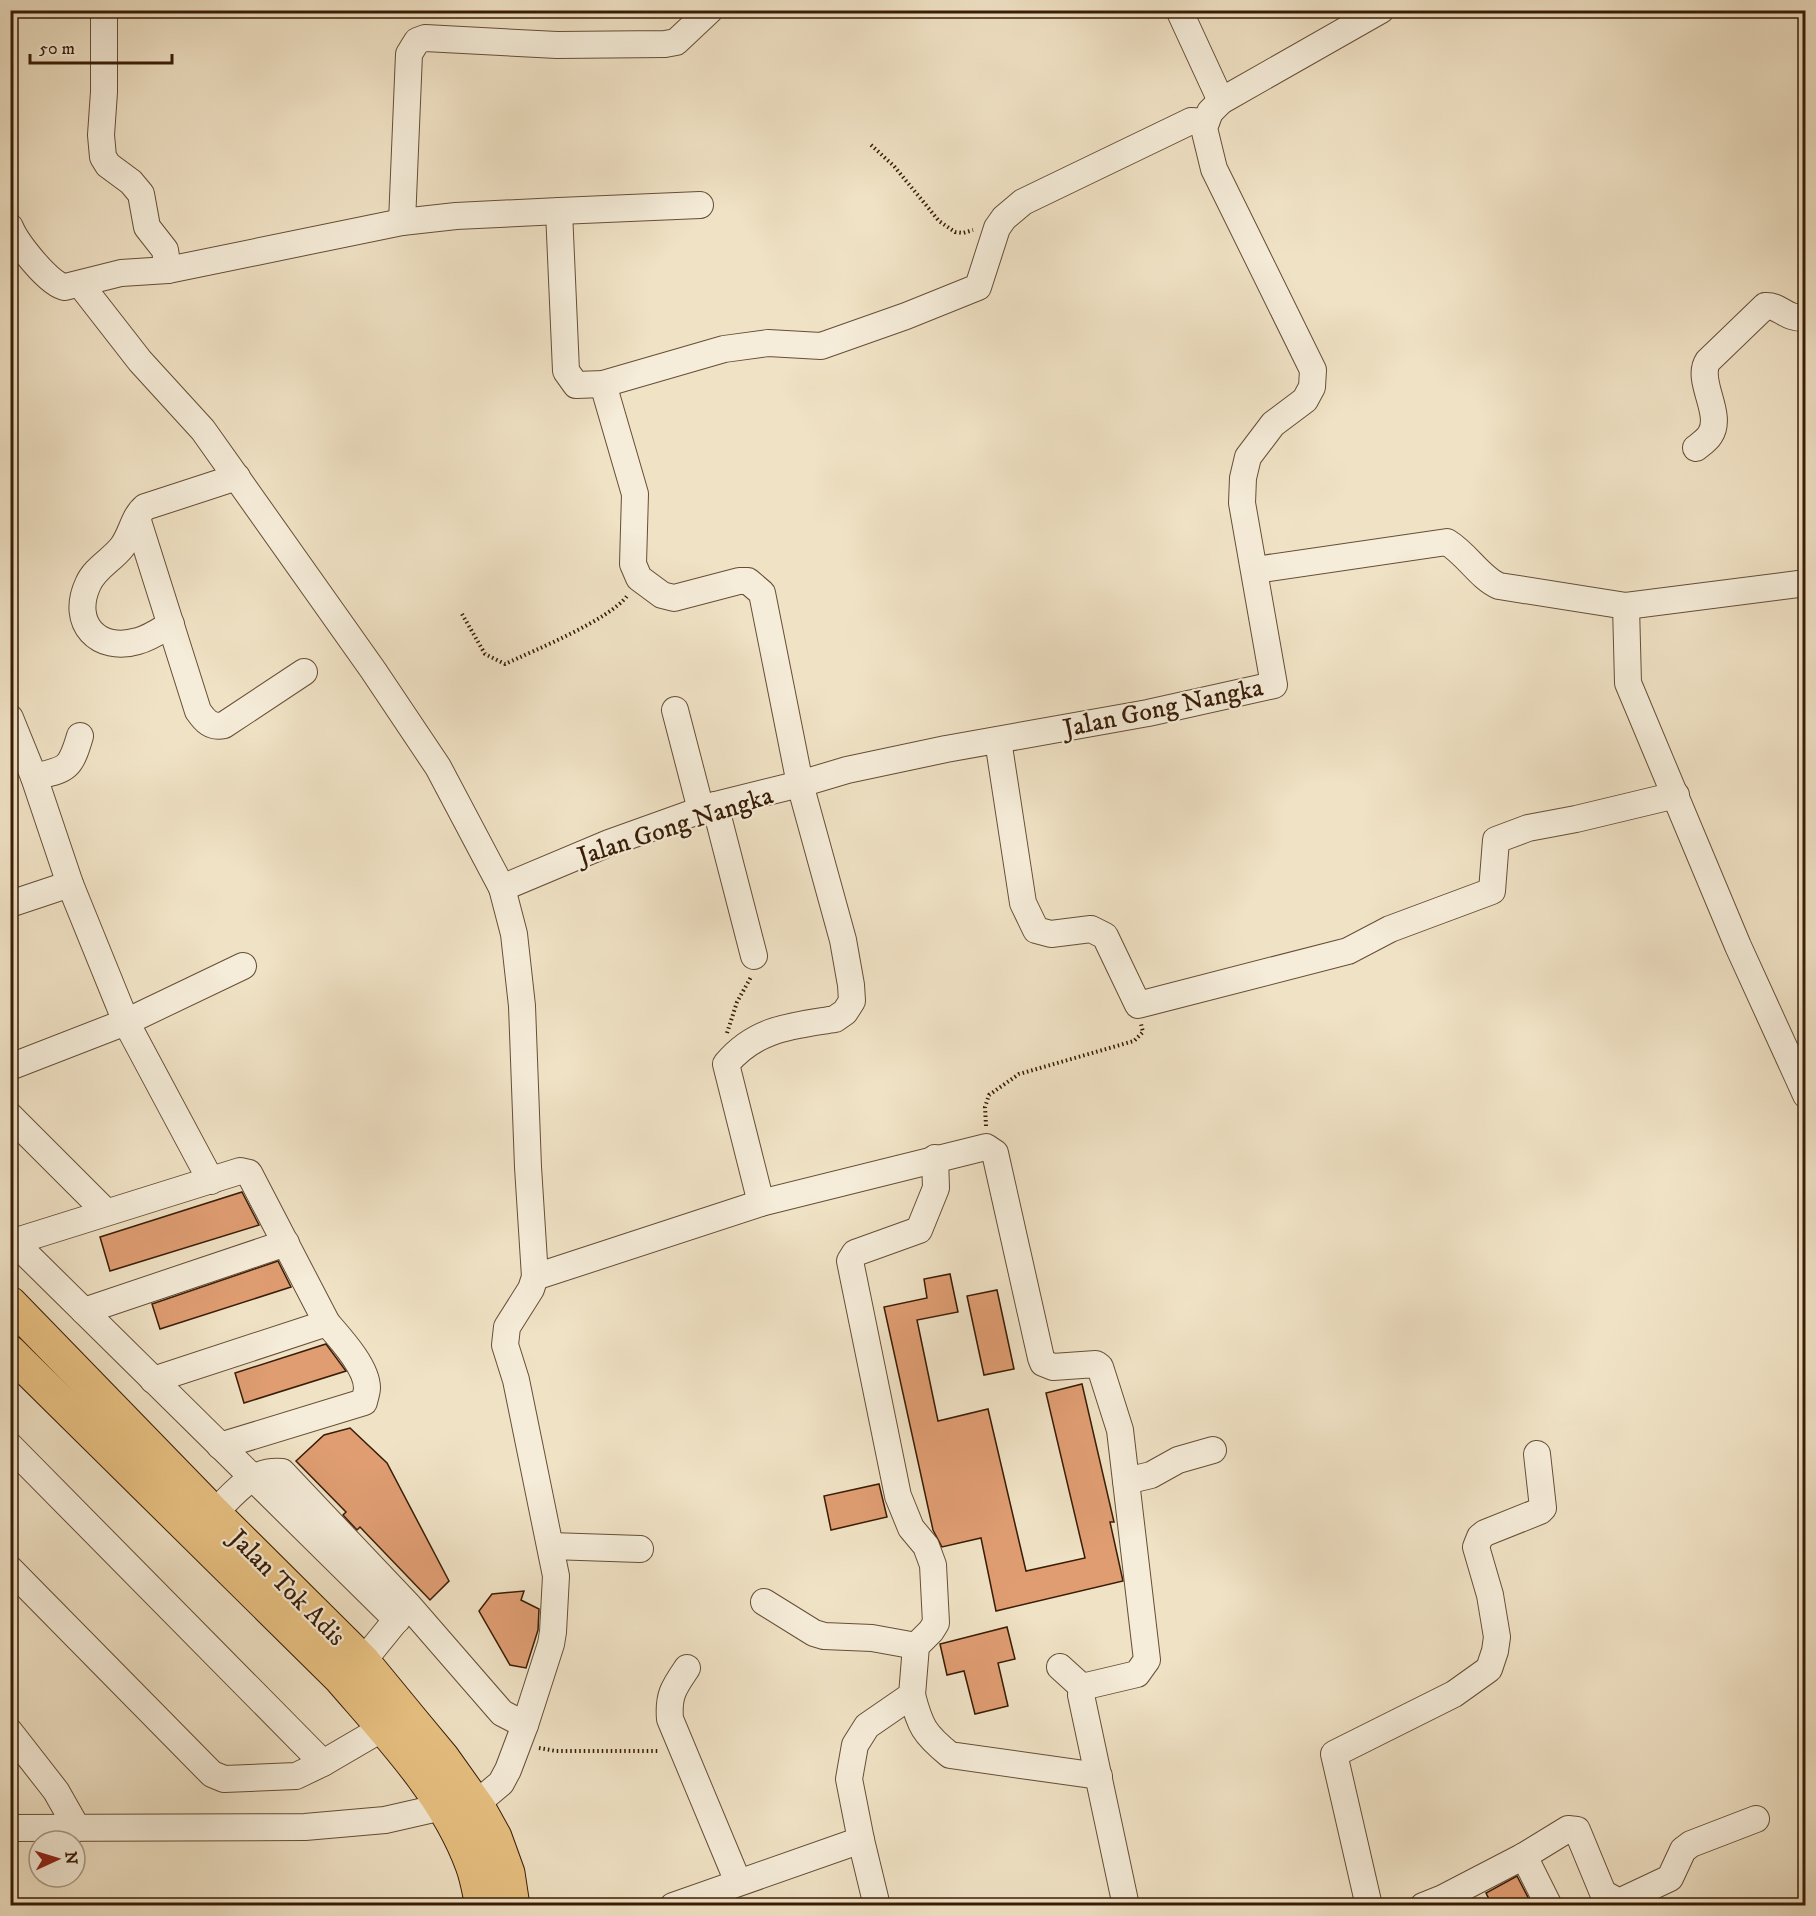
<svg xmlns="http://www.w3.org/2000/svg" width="1816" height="1916" viewBox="0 0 1816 1916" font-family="'IM FELL DW Pica',serif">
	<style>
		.building { fill: #e09d72; stroke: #381c06; stroke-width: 1.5 }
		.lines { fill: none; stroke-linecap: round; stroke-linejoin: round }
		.minor-casing { stroke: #664e36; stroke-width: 28 }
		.major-casing { stroke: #381c06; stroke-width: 35 }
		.path { stroke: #381c06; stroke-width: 4; stroke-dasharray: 1.5 3; stroke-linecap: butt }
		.minor { stroke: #f5ecd9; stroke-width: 26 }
		.major { stroke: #e8c182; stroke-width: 33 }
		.labels { text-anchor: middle; stroke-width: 4.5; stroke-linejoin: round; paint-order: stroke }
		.street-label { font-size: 26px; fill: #381c06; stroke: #f5ecd9 }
	</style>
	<rect width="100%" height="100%" fill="#f0e2c5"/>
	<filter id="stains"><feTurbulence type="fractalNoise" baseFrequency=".00333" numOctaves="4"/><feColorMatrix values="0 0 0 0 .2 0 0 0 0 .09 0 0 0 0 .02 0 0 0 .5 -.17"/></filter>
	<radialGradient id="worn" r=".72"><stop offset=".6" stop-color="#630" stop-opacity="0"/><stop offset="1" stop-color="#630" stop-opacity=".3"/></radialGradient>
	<!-- building -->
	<g class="building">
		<polygon points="242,1192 259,1225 110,1271 100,1237"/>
		<polygon points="278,1261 291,1287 160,1329 152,1304"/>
		<polygon points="950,1274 958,1312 917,1320 938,1421 988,1409 1026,1571 1085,1558 1046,1393 1082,1384 1114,1522 1110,1522 1123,1581 996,1611 981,1538 942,1547 933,1530 884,1307 927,1298 924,1279"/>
		<polygon points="997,1290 1014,1369 984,1375 967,1296"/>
		<polygon points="326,1344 346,1371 244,1403 235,1373"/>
		<polygon points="350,1428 387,1463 449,1581 430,1600 360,1527 357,1530 343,1515 346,1512 296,1461 324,1435"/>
		<polygon points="879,1484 887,1517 831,1530 824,1496"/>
		<polygon points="524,1591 521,1600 539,1609 538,1630 526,1668 510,1665 479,1611 492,1594"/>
		<polygon points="1007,1627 1015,1659 998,1663 1008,1706 975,1714 964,1671 947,1675 940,1644"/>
		<polygon points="1517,1876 1532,1905 1492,1905 1486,1893"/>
	</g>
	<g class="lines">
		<defs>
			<g id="minor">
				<polyline points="104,10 104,92 101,135 103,157 108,165 131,182 141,194 147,227 165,250 168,270"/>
				<polyline points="1179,10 1221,101"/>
				<polyline points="559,211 566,371 576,385 603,384 724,349 768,343 821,346 906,316 978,287 997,228 1004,218 1023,202 1191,121 1206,122"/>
				<polyline points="402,222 409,54 417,41 425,38 557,45 665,44 676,42 710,10"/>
				<path d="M10,227C16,242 49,285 65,287L121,273L168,270L402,222L456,216L559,211L700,205"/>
				<polyline points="80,284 140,361 203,430 373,670 438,767 502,888 514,934 522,1006 528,1167 535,1277 531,1289 507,1327 505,1345 516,1380 556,1576 553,1632 551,1644 525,1725 508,1770 501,1783 476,1804"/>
				<path d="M603,384L635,494L633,564L639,578L662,595L674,598L739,581H748L762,593L800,784L843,940L851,985L852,1001L845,1012L835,1019C792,1026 756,1028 726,1064L761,1203"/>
				<path d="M1696,448C1701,444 1707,440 1710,435C1724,414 1695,380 1708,361L1765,306C1781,305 1784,319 1806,318"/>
				<path d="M137,518L198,711C205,721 211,728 224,725L304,672"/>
				<path d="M1255,570L1447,542C1467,554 1480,578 1499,586L1626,606L1628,683L1738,946L1806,1095"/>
				<polyline points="1626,606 1806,583"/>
				<path d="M171,624C161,630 150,638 138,641C98,653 70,623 88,584C95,568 112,560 122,547C132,534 133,517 145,507L237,477"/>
				<polyline points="675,710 701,810"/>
				<polyline points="10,718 34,777 70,884 126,1022 211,1181"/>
				<polyline points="998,740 1023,903 1036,930 1051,934 1091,929 1105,936 1138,1005 1348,951 1390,929 1492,891 1496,840 1528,828 1576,819 1676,795"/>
				<path d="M34,777C67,769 70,770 80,736"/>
				<polyline points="715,805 754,956"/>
				<polyline points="502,888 609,843 715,805 800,784 847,770 946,749 1148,713 1274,685 1242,503 1243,478 1248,457 1273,424 1305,400 1312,387 1313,370 1214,169 1204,128 1210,112 1221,101 1381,10"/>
				<polyline points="10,904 70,884"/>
				<polyline points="10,1067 126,1022 243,966"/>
				<polyline points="10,1116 106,1212"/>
				<polyline points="10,1238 397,1620"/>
				<path d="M10,1243L240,1171L249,1173L327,1323C340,1338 367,1367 367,1388C367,1392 365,1397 364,1402L220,1446"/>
				<polyline points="535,1277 761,1203 986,1147 995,1153 1041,1358 1043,1363 1053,1367 1096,1364 1100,1367 1120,1430 1147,1660 1137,1674 1082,1687 1081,1695 1126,1906"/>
				<polyline points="84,1311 286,1243"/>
				<polyline points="153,1380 327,1323"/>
				<polyline points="10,1446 323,1763 383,1728"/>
				<polyline points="1126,1481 1151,1475 1178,1460 1213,1450"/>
				<path d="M214,1513C235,1493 251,1469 282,1472L409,1606L502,1713L525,1725"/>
				<polyline points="551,1546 640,1549"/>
				<polyline points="10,1569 212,1774 224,1779 296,1776 323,1763"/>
				<polyline points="764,1602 814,1633 824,1636 872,1638 916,1646"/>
				<polyline points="363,1661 406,1608"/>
				<polyline points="1060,1667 1082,1687"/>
				<path d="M687,1668C674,1687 668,1695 670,1719L738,1882"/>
				<path d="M912,1695C920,1726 924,1734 950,1755L1099,1776"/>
				<polyline points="10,1732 56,1791 77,1828"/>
				<polyline points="10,1828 305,1827 385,1820 442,1807"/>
				<polyline points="1524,1856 1549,1906"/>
				<polyline points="673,1906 861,1840"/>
				<polyline points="877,1906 861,1840 849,1779 855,1745 867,1726 912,1695 916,1646 931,1631 936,1623 933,1565 926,1546 911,1528 898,1496 850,1261 855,1253 919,1230 936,1188 935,1158"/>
				<polyline points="1369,1906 1334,1754 1454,1694 1489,1669 1495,1651 1497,1637 1490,1595 1476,1547 1480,1537 1485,1533 1540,1511 1543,1508 1537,1454"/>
				<polyline points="1423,1906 1443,1898 1524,1856 1568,1829 1577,1830 1603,1893 1619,1902 1670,1878 1683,1850 1691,1844 1756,1819"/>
			</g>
			<g id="major">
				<polyline points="10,1303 214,1513 363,1661 414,1723 443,1758 480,1810 495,1837 508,1873 513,1906"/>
				<path d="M10,1352L340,1678C389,1735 446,1794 472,1865C477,1878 479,1892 482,1906"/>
			</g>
		</defs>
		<!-- minor casing -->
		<use href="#minor" class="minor-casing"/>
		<!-- major casing -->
		<use href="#major" class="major-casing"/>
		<!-- path -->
		<g class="path">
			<polyline points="871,145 894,166 939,221 955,232 963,233 973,230"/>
			<path d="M462,614L485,654L505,664C535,650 609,620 627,596"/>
			<polyline points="727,1033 737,1002 751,977"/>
			<polyline points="986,1126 985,1107 989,1095 1019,1074 1134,1041 1143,1032 1141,1024"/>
			<polyline points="539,1748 556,1751 660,1751"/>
		</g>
		<!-- minor -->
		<use href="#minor" class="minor"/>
		<!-- major -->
		<use href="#major" class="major"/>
	</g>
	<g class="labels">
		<!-- street labels -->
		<g class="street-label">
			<text transform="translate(1163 707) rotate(-12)" y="9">Jalan Gong Nangka</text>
			<text transform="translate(675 825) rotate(-18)" y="9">Jalan Gong Nangka</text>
			<text transform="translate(288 1587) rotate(45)" y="9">Jalan Tok Adis</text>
		</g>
	</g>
	<!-- margin -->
	<rect width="1816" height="1916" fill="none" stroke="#f0e2c5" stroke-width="36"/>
	<rect x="12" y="12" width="1792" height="1892" fill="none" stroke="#381c06" stroke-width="3"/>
	<rect x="18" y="18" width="1780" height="1880" fill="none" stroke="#381c06" stroke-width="1.5"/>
	<!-- north arrow -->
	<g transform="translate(57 1859) rotate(86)"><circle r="28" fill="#f5ecd9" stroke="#a99985" stroke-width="1.5"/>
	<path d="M0-4.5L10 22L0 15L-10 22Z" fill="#8f2418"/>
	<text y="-9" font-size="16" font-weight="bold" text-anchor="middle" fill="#381c06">N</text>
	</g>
	<!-- scale -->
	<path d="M30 54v9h142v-9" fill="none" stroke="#381c06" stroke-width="3"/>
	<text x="39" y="54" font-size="18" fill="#381c06" stroke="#f5ecd9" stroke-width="4.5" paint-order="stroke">50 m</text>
	<rect width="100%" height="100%" filter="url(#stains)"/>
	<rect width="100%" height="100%" fill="url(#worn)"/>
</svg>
